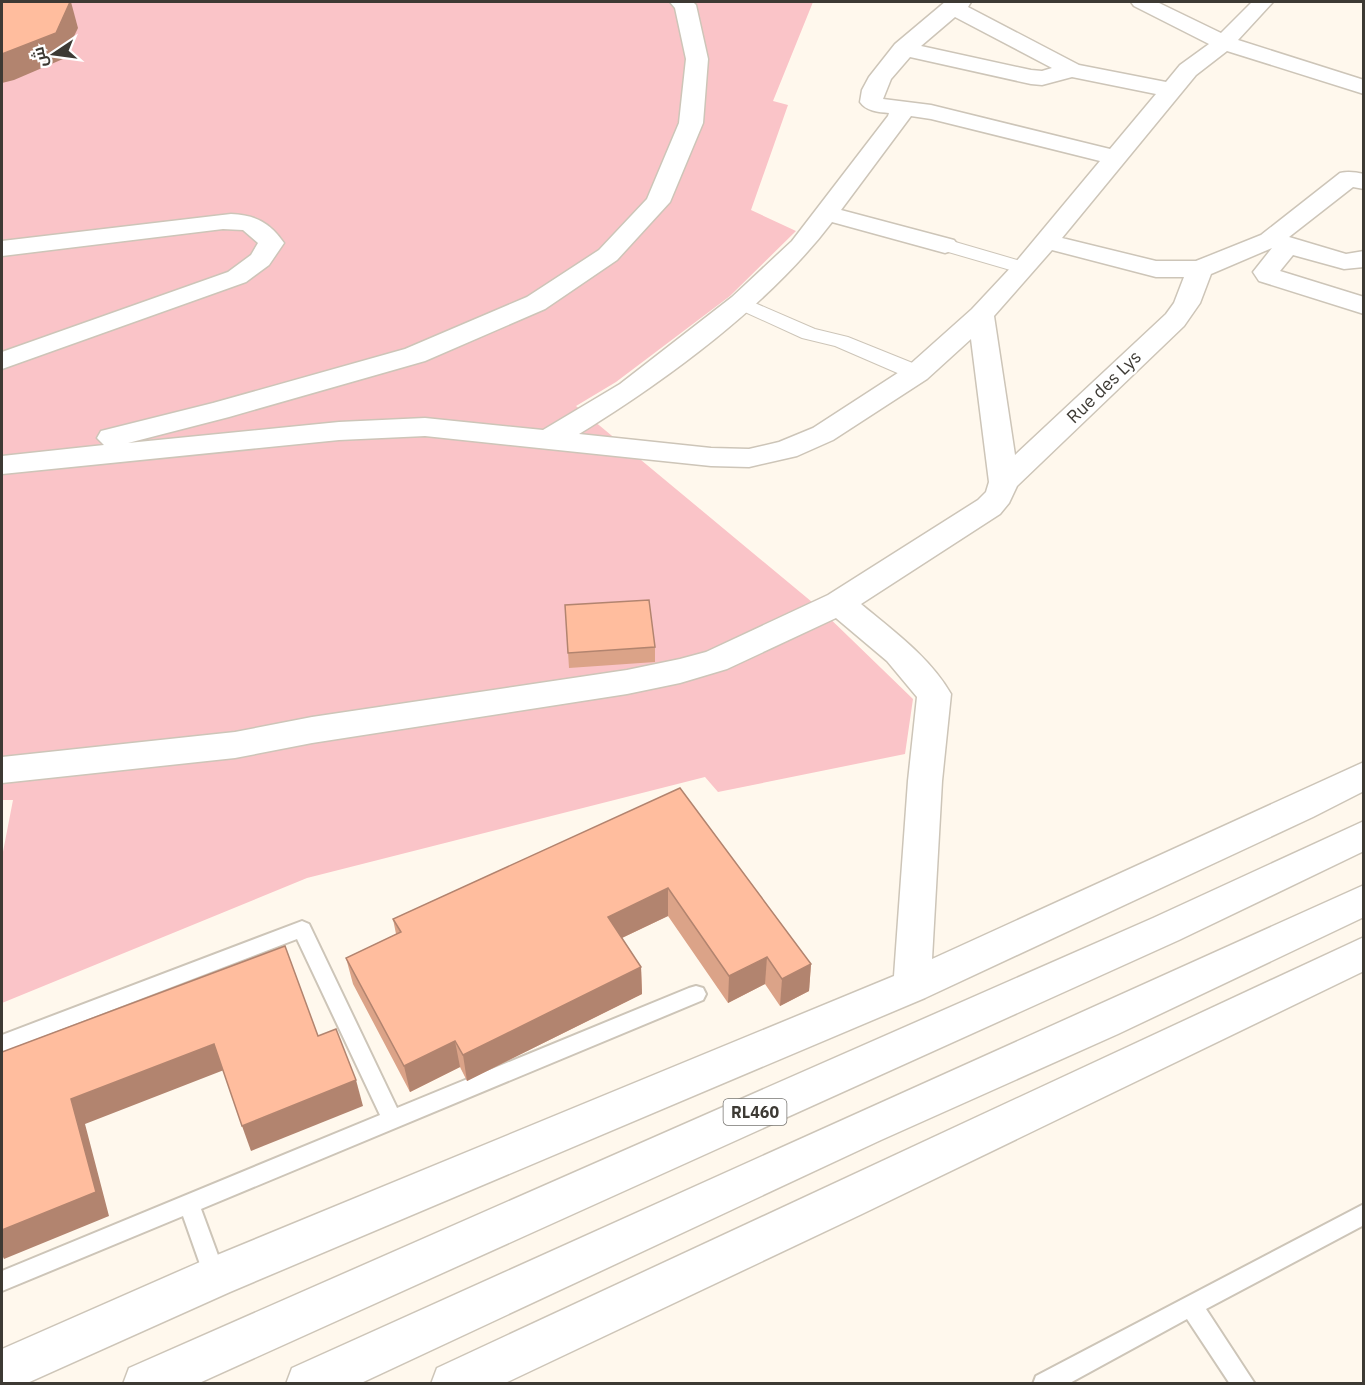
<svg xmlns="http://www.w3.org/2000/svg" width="1365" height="1385" viewBox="0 0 1365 1385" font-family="'IBM Plex Sans',Cairo,sans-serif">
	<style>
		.green { fill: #fac4c8 }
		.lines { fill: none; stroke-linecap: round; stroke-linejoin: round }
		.service-casing { stroke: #cdc5b8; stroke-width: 4 }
		.pedestrian-casing { stroke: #cdc5b8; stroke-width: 2 }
		.minor-casing { stroke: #cdc5b8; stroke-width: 3 }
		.primary-casing { stroke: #cdc5b8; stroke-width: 3 }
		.service { fill: #fff; fill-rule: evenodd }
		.pedestrian { fill: #fff; fill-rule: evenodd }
		.minor { fill: #fff; fill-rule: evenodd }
		.primary { fill: #fff; fill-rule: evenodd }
		.wall { fill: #dba388 }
		.shaded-wall { fill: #b2846f }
		.building { fill: #ffbd9e; stroke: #b2846f; stroke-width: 1.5 }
		.labels { text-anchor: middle; stroke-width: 5; stroke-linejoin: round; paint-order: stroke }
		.shield { fill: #fff; stroke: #777571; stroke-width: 1.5 }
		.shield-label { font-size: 16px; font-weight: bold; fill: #3d3a34 }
		.street-label { font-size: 18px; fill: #3d3a34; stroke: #fff }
	</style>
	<rect width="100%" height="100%" fill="#fff8ed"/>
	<!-- green -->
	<polygon class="green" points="2,2 813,2 773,101 788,105 751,210 796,231 730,296 616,382 576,406 818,607 913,699 905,754 718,792 705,777 307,878 2,1003 2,857 13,800 2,800"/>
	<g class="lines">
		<defs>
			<g id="service">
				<polygon points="302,921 309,924 397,1108 689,988 696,986 703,988 706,994 703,1000 201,1209 226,1277 223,1284 215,1287 207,1284 183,1216 2,1291 2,1271 380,1115 297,939 2,1052 2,1035"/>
				<polygon points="1364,1204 1364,1225 1206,1309 1255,1384 1230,1384 1187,1319 1068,1384 1033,1384 1036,1376"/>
			</g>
			<g id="pedestrian">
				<polygon points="945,239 1031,264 1034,268 1031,272 1024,274 938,249 935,245 938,241"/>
				<polygon points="741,297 815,329 848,337 925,368 928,373 925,378 917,380 909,378 835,346 802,338 734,307 731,303 734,299"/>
			</g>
			<g id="minor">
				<path d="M670,2H693L696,5L708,59L703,123L670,202L617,260L545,309L425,361L229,417L128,443L339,422L425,418L543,430L620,384L732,297L792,241L888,116L889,113C878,112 866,111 860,102L862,90L869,77L895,44L945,2H971L968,7L1079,65L1166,82L1180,65L1209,44L1134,6L1131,2H1157L1221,33L1252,2H1273L1238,40L1364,80V94L1227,51L1196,75L1062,238L1156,261H1196L1261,235L1340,173C1349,171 1355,172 1364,174V189L1353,187L1289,237L1346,254L1364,251V267L1344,269L1293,255L1280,271L1364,297V314L1259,281L1253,272L1272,248L1211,274L1200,303L1184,326L1017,486L1009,503L1000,514L861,604C892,630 930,657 951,694L942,781L932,959L1364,762V791L1313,817L925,998L230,1292L25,1384H2V1349L200,1262L894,976L908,781L917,697L887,661L836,618L727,669L680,683L627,694L312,743L235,758L2,783V757L235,732L312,717L627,670L680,659L706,652L828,595L978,500L986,492L989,482L971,339L927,379L833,440L797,456L749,467L711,466L425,436L339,440L2,474V456L104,445L97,438L101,431L213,403L405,349L527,297L599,250L647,199L679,123L686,59L675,8ZM955,17L1052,68L1042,71L1031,70L921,46ZM910,57L1031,84L1042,85L1072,77L1156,94L1110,149L931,105L883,99L891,79ZM911,116L931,119L1100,161L1015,263L972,309L907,367L813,428L779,442L749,449L711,448L579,434C667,380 769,305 832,222L945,253L954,250L958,245L954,240L841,210ZM1052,250L1156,277H1184L1174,303L1166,314L1015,455L994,316Z"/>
				<path d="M231,214C256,215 270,223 284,243L269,265L246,282L2,369V352L228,272L251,255L258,243L243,230L223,229L2,256V241Z"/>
				<polygon points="1364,937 1364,971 862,1214 503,1384 431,1384 437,1368"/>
			</g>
			<g id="primary">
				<polygon points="1364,821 1364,851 1179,940 197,1384 123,1384 129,1368 1153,918"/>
				<polygon points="1364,885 1364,917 1118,1034 881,1140 359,1384 286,1384 292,1368"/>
			</g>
		</defs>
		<!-- service casing -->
		<use href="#service" class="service-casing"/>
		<!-- pedestrian casing -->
		<use href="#pedestrian" class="pedestrian-casing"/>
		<!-- minor casing -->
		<use href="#minor" class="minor-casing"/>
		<!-- primary casing -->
		<use href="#primary" class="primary-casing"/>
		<!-- service -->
		<use href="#service" class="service"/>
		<!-- pedestrian -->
		<use href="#pedestrian" class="pedestrian"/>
		<!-- minor -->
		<use href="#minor" class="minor"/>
		<!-- primary -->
		<use href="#primary" class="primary"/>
	</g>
	<!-- wall -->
	<g class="wall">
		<polygon points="565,605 655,647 655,662 569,668"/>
		<polygon points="680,788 811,964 809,991 780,1006 765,984 728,1003 668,916 622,938 641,967 642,994 467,1081 460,1067 410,1092 353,984 346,958 396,934 393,919"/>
	</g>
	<!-- shaded-wall -->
	<g class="shaded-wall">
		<polygon points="71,2 78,28 63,59 14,80 2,83 2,54"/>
		<polygon points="668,888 668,916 609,944 608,917"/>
		<polygon points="767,957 765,984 728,1003 729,976"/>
		<polygon points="811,964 809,991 780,1006 782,979"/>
		<polygon points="641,967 642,994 467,1081 463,1055"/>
		<polygon points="455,1041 460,1067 410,1092 404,1066"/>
		<polygon points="214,1044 224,1070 85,1124 109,1216 4,1259 2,1255 2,1230 71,1099"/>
		<polygon points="356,1080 363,1106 251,1151 242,1126"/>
	</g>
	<!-- building -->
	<g class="building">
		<polygon points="2,2 70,2 56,33 2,54"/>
		<polygon points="649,600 655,647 568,653 565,605"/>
		<polygon points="680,788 811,964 782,979 767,957 729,976 668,888 608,917 641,967 463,1055 455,1041 404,1066 346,958 401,932 393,919"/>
		<polygon points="285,946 318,1036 336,1029 356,1080 242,1126 214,1044 71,1099 96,1192 2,1230 2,1052"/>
	</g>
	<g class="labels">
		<!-- shield labels -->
		<rect class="shield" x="723.5" y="1099" width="63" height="26" rx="4.5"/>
		<g class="shield-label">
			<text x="755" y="1118">RL460</text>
		</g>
		<!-- street labels -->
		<g class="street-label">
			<text transform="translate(1104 387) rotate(-44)" y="6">Rue des Lys</text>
		</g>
	</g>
	<!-- border -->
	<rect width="1365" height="1385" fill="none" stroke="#3d3a34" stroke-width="6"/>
	<!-- north arrow -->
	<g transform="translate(54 54) rotate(257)" stroke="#ffffff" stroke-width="4.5" paint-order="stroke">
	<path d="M0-4.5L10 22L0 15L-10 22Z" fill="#3d3a34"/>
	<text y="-9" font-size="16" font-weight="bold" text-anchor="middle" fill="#3d3a34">ش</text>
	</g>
</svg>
